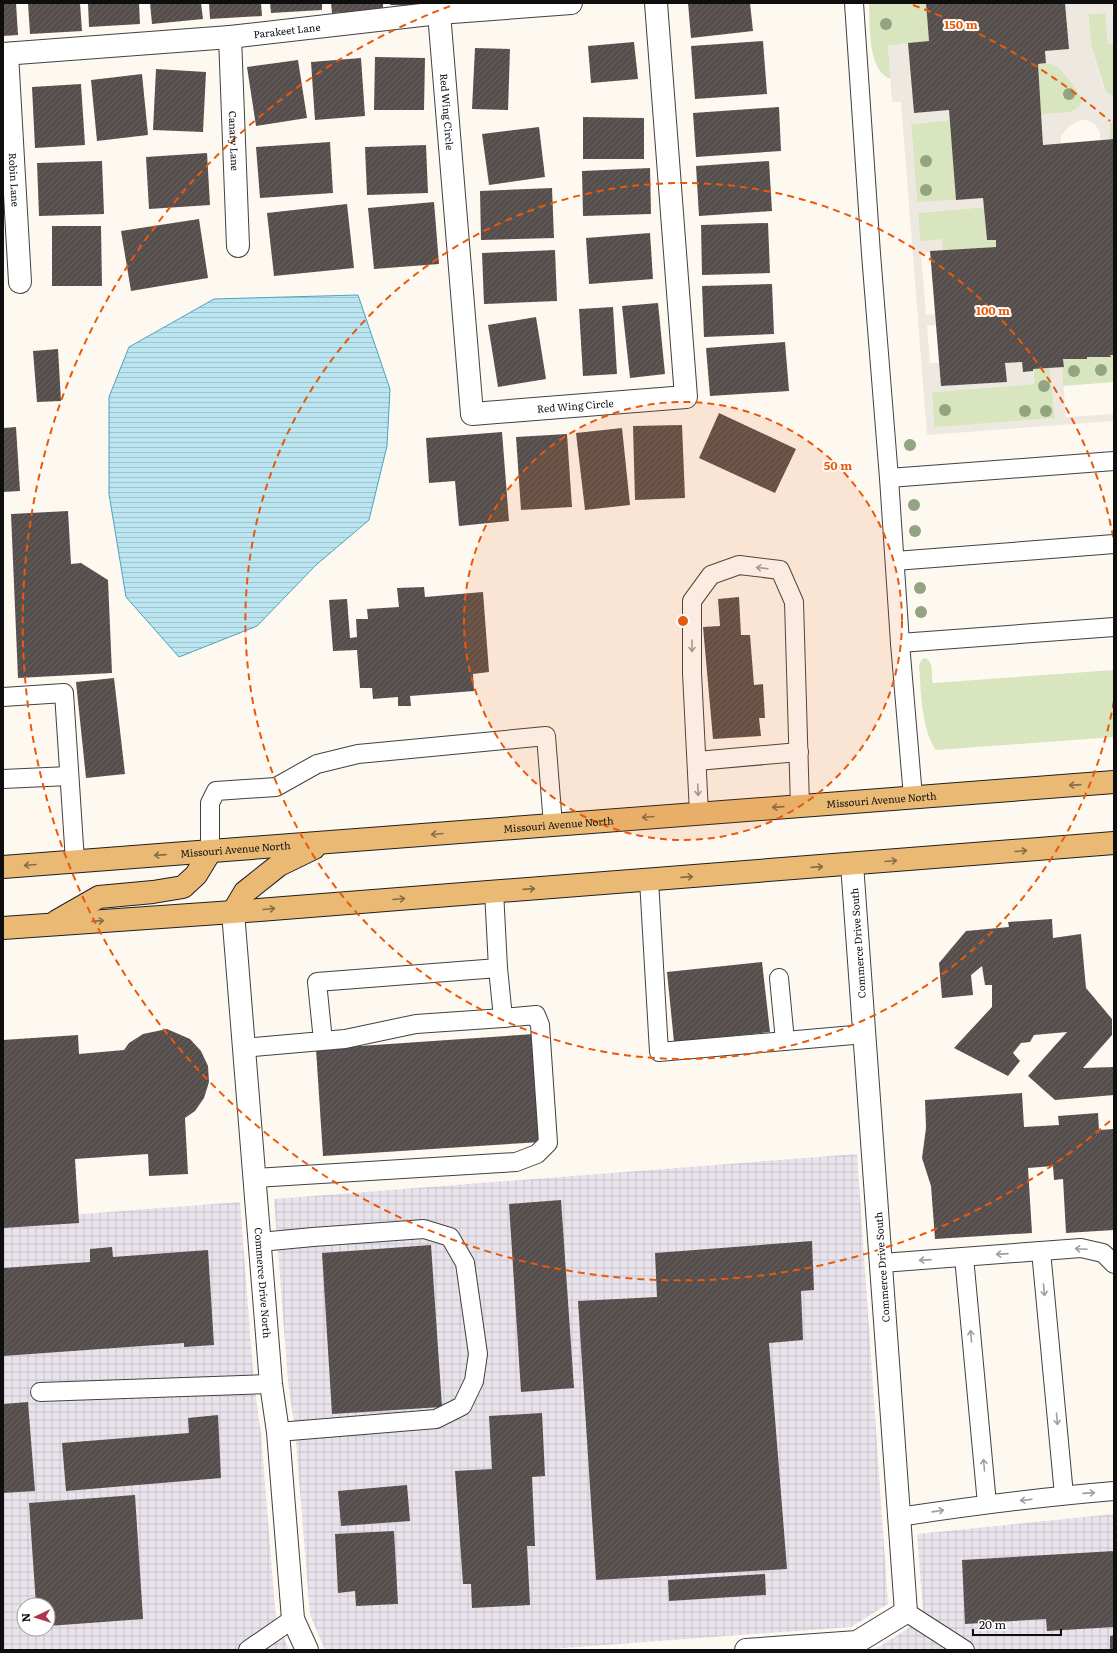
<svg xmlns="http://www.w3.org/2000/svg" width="1117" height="1653" viewBox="0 0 1117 1653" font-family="Literata,serif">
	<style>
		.industrial { fill: url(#industrial-grid); fill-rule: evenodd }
		.grass { fill: #d8e5be }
		.plaza { fill: #ede8e0 }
		.water { fill: url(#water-rules); stroke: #49a4bf }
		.building { fill: url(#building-hatch) }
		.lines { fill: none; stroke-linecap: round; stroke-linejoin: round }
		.lane-casing { stroke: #414141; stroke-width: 20 }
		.street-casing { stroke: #414141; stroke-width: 24 }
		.primary-casing { stroke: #1f1f1f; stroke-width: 24 }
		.lane { stroke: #fff; stroke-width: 18 }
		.street { stroke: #fff; stroke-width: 22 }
		.primary { stroke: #eaba75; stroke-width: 22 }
		.tree { fill: #92a481 }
		.oneway { stroke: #9f9f9f }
		.oneway2 { stroke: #876d47 }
		.ring { fill: none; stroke: #e8590c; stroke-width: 2; stroke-dasharray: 7 5 }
		.labels { text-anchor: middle; stroke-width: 4; stroke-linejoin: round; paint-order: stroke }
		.street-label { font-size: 10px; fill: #0e0e0e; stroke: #fff }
		.centre { fill: #e8590c; stroke: #fff; stroke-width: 2 }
		.ring-label { font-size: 12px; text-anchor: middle; font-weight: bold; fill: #e8590c; stroke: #fff; stroke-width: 4; stroke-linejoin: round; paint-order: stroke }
	</style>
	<defs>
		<pattern id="industrial-grid" width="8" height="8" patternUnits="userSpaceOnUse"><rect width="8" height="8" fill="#e9e4ec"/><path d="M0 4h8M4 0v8" fill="none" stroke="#c7c2c9"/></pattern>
		<pattern id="water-rules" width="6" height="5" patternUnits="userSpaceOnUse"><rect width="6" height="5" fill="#bbe5f0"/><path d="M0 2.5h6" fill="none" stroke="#a0c3cd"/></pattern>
		<pattern id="building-hatch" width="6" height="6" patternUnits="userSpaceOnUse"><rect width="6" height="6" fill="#564e4c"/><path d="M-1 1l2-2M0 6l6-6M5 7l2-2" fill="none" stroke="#696361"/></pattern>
	</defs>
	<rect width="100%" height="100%" fill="#fdf9f1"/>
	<!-- industrial -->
	<g class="industrial">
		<polygon points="857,1154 888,1604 851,1627 537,1650 325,1650 310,1615 295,1430 288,1382 274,1199"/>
		<path d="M240,1202L254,1385L261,1433L276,1620L289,1650H3V1220ZM24,1605H48V1629H24Z"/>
		<polygon points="1114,1514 1114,1650 874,1650 915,1624 923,1611 917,1534"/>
	</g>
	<!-- grass -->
	<g class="grass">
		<path d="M869,3H926L929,41L888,46L891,79C867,72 870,23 869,3Z"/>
		<polygon points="1106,13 1108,44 1114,44 1114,97 1107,93 1105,90 1091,45 1088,14"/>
		<path d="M1046,63C1049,64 1052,63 1055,65C1064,70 1082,93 1082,103C1075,116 1054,114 1041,114L1038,64Z"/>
		<polygon points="950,120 956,200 917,203 911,124"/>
		<polygon points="1114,120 1114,139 1109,139 1110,124"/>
		<polygon points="984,207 987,240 996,240 996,247 943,251 920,241 918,213"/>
		<polygon points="1110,355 1114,355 1114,382 1063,386 1062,367 1064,366 1063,359"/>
		<polygon points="1050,368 1055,418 934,428 932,392 1034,384 1033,369"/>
		<path d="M925,658C934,661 931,675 933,683L1114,670V737L936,750C921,729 921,690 919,665L922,659Z"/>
	</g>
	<!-- plaza -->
	<g class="plaza">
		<polygon points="1065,3 1112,3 1114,44 1108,44 1105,13 1088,14 1091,45 1103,86 1107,93 1114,97 1114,120 1110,124 1109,139 1100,140 1100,132 1095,124 1087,120 1081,120 1076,122 1067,128 1061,136 1061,143 1043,145 1041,114 1072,112 1078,108 1082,103 1081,96 1078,91 1059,68 1053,64 1046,63 1045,51 1069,49"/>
		<polygon points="909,44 914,113 949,110 950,120 911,124 917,202 983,198 984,207 918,213 920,241 942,239 943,251 921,253 926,315 935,314 936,325 927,326 930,363 939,363 941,386 1006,382 1005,363 1022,362 1023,372 1033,371 1034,384 932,392 934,427 1055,418 1050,368 1062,367 1066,417 1114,414 1114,421 927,435 901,102 892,102 888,46"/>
	</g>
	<!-- water -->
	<polygon class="water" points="358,295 390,389 387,446 369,520 316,565 257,626 179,657 126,597 109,494 109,397 129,347 214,299"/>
	<!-- building -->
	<g class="building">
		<polygon points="3,3 16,3 18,35 3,36"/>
		<polygon points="28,3 80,3 82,31 30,34"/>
		<polygon points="88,3 139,3 140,24 89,27"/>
		<polygon points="150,3 201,3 203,19 152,24"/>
		<polygon points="209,3 261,3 262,16 210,19"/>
		<polygon points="270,3 322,3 322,10 271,13"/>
		<polygon points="331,3 383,3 383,10 332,13"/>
		<polygon points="390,3 430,3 430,6 390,5"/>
		<polygon points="688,3 750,3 753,31 691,38"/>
		<polygon points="926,3 1065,3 1069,49 1045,51 1046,63 1038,64 1043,145 1114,139 1114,355 1110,355 1111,357 1087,357 1087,359 1063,359 1064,367 1033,369 1033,371 1023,372 1022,362 1005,363 1007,382 941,386 930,251 996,247 996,240 987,240 983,198 956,200 949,110 914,113 908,43 929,41"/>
		<polygon points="763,41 767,94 695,99 691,46"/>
		<polygon points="634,42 638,79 591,83 588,46"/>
		<polygon points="475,48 510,49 508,110 472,109"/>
		<polygon points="375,57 425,58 424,110 374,110"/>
		<polygon points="361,58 365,116 315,120 311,62"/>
		<polygon points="298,60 307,118 256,126 247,67"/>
		<polygon points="156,69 206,72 203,132 153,130"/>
		<polygon points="142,74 148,135 97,141 91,80"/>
		<polygon points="81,84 85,145 35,148 32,87"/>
		<polygon points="779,107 781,151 696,157 693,113"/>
		<polygon points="583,117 644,118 644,159 583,159"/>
		<polygon points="539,127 545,177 489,185 482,134"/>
		<polygon points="330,142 333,193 260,198 256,147"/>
		<polygon points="426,145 428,193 367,195 365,147"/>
		<polygon points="207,153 210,205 149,209 146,157"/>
		<polygon points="102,161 104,214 39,216 37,163"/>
		<polygon points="769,161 772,211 699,216 696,166"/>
		<polygon points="650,168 651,214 583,216 582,171"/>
		<polygon points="552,188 554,238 481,240 480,191"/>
		<polygon points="434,202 439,264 374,269 368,208"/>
		<polygon points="347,204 354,268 274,276 267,213"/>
		<polygon points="199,219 208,278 131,291 121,231"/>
		<polygon points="768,223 770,273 702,275 701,225"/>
		<polygon points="52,226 101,226 102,286 52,286"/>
		<polygon points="650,233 653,279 589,284 586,238"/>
		<polygon points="555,250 557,301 484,304 482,253"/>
		<polygon points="772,284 774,334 704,337 702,286"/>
		<polygon points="658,303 665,374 630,378 622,306"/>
		<polygon points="613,307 617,374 583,376 579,309"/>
		<polygon points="536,317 546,379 498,387 488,325"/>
		<polygon points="785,342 789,391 710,396 706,348"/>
		<polygon points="58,349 61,401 37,402 33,351"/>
		<polygon points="719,413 796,449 775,493 699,458"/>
		<polygon points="682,425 685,498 635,500 633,426"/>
		<polygon points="16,427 20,491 3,492 3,428"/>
		<polygon points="622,428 630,505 585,510 576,433"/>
		<polygon points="502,432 509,521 459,526 455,481 429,483 426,438"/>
		<polygon points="567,434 572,507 521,510 516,437"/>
		<polygon points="68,511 71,564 81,563 108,580 112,673 18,678 11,514"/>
		<polygon points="424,587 425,597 483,592 489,672 473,674 474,691 410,696 411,706 398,706 398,697 373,699 372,688 360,688 357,650 333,651 329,600 347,599 350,638 357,637 356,619 368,619 367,609 399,607 397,588"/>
		<polygon points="739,597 741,635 750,635 754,685 763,684 765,718 759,718 761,736 713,739 703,627 720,626 718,599"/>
		<polygon points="114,678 125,774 86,778 76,682"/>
		<polygon points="1052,919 1053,938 1081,934 1086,988 1112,1019 1112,1035 1083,1068 1114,1067 1114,1095 1055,1100 1028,1076 1067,1032 1034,1035 1030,1042 1021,1043 1013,1053 1020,1061 1008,1076 954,1048 992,1007 992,985 985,985 982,966 971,975 973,995 942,998 939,963 966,931 1009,927 1008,922"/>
		<polygon points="762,962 770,1032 674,1042 667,972"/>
		<polygon points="167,1029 190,1039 201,1051 208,1066 209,1082 204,1098 195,1111 185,1118 188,1174 149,1176 148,1154 75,1159 79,1223 3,1228 3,1040 78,1035 79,1054 124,1050 129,1043 143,1034"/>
		<polygon points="534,1034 541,1142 323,1156 316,1049"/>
		<polygon points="1022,1093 1024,1127 1059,1125 1058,1116 1098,1113 1099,1130 1114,1129 1114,1230 1066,1233 1063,1179 1054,1180 1053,1166 1028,1168 1032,1233 935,1239 931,1186 922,1158 926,1128 925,1100"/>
		<polygon points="561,1200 574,1388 521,1392 509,1204"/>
		<polygon points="812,1241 814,1290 801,1291 803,1340 769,1343 787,1569 596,1580 578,1301 657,1297 655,1253"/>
		<polygon points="431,1245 442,1407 332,1414 322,1253"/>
		<polygon points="112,1247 113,1257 208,1250 214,1345 184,1347 184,1343 3,1356 3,1268 90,1262 90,1249"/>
		<polygon points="28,1402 35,1491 3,1493 3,1404"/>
		<polygon points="542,1413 545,1476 532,1477 535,1546 527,1546 530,1605 472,1608 471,1584 463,1584 455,1471 492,1469 489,1416"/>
		<polygon points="218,1415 221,1478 66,1491 62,1443 189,1433 188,1418"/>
		<polygon points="407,1485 410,1521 341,1526 338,1491"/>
		<polygon points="135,1495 143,1619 48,1626 48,1605 36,1605 29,1503"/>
		<polygon points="394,1531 398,1604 356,1606 355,1591 338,1593 335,1534"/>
		<polygon points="1114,1551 1114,1627 1047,1631 1046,1619 965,1624 962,1560"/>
		<polygon points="765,1574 766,1595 669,1601 668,1580"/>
		<polygon points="1114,1635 1114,1650 1110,1650 1110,1636"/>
	</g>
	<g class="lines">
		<defs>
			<g id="lane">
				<polyline points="854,3 871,254 889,478 1114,461"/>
				<polyline points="889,478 900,643 913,797"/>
				<polyline points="895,561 1114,544"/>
				<polyline points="900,643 1114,627"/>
				<polyline points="3,697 64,693 75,861"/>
				<polyline points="697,761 799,752"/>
				<polyline points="3,779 69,776"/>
				<polyline points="699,813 692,673 692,601 711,575 739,565 780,570 794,602 800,806"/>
				<polyline points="210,852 210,803 216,791 276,787 317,764 358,754 546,736 553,825"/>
				<polyline points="649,880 659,1052 865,1034"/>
				<polyline points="494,891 498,968"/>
				<polyline points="779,978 785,1041"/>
				<polyline points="243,1048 345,1039 416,1024 503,1018 498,968 317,982 323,1041"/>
				<polyline points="255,1178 516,1162 537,1154 548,1143 540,1025 536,1015 503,1018"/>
				<polyline points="260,1242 313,1237 424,1229 450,1237 465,1263 478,1354 474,1381 462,1406 436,1419 278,1432"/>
				<polyline points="1041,1251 1064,1495"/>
				<polyline points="964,1257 987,1504"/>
				<polyline points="882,1263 1081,1248 1103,1253 1114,1264"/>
				<polyline points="40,1392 271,1384"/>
				<path d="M899,1517C971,1506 1042,1497 1114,1491"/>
				<polyline points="906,1612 965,1650"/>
				<polyline points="248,1650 293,1619"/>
			</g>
			<g id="street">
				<path id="s1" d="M439,13L472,414L686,397L656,3"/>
				<path id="s2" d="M230,37L238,246"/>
				<path id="s3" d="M3,54L230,37L439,13L571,3"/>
				<path id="s4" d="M7,54L20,282"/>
				<path id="s5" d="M233,912L271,1384L278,1432L293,1619L307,1650"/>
				<polyline points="746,1650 857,1642 906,1612 852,864"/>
			</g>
			<g id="primary">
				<path id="s6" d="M3,867L1114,782"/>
				<polyline points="233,912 245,892 279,865 314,848"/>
				<polyline points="57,921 99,897 153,892 183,887 196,875 210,852"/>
				<polyline points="3,928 233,912 1114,843"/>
			</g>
		</defs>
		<!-- lane casing -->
		<use href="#lane" class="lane-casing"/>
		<!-- street casing -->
		<use href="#street" class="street-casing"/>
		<!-- primary casing -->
		<use href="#primary" class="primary-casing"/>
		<!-- lane -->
		<use href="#lane" class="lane"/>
		<!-- street -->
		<use href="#street" class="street"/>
		<!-- primary -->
		<use href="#primary" class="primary"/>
	</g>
	<!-- trees -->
	<g class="tree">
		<circle cx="886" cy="24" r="6"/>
		<circle cx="1069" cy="94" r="6"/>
		<circle cx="926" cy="161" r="6"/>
		<circle cx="926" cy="190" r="6"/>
		<circle cx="1101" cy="370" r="6"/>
		<circle cx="1074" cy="371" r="6"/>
		<circle cx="1044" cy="386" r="6"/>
		<circle cx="945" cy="410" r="6"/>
		<circle cx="1025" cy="411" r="6"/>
		<circle cx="1046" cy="411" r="6"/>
		<circle cx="910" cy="445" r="6"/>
		<circle cx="914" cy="505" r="6"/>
		<circle cx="915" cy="531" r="6"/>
		<circle cx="920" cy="588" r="6"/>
		<circle cx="921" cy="612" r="6"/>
	</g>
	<!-- one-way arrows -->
	<defs><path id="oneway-shaft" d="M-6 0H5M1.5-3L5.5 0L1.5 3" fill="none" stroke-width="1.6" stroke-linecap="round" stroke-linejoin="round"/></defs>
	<g class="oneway">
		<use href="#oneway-shaft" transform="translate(762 568) rotate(-173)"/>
		<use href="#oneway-shaft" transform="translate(692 646) rotate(90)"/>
		<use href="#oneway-shaft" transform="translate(698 790) rotate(88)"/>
		<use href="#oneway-shaft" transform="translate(1081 1249) rotate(-177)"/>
		<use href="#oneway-shaft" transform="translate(1002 1254) rotate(176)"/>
		<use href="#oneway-shaft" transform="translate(925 1260) rotate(176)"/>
		<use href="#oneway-shaft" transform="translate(1044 1290) rotate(85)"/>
		<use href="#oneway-shaft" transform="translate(971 1336) rotate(-95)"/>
		<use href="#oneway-shaft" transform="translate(1057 1419) rotate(85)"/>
		<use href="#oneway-shaft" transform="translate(984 1465) rotate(-95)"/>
		<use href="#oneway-shaft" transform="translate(1089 1493) rotate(-4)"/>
		<use href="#oneway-shaft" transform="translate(1026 1500) rotate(173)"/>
		<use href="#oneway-shaft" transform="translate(938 1511) rotate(-8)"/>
	</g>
	<g class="oneway2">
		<use href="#oneway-shaft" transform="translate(1075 785) rotate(176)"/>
		<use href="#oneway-shaft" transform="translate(778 807) rotate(176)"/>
		<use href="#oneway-shaft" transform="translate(648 817) rotate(175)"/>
		<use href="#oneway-shaft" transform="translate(437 834) rotate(175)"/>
		<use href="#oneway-shaft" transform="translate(1021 851) rotate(-5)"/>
		<use href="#oneway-shaft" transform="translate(160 855) rotate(176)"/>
		<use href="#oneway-shaft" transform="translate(891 861) rotate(-5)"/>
		<use href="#oneway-shaft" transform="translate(30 865) rotate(175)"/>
		<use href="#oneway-shaft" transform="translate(817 867) rotate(-4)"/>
		<use href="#oneway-shaft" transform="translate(687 877) rotate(-4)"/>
		<use href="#oneway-shaft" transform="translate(529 889) rotate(-4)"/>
		<use href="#oneway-shaft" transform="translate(399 899) rotate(-5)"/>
		<use href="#oneway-shaft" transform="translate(269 909) rotate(-5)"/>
		<use href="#oneway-shaft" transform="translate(98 921) rotate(-4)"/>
	</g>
	<!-- distance rings -->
	<circle cx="683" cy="621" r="219" fill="#e8590c" fill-opacity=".12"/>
	<g class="ring">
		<circle cx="683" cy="621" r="219"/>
		<path d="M1114 701A438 438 0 1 1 1114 541"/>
		<path d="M1110 1121A658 658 0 1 1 453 5M913 5A658 658 0 0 1 1110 121"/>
	</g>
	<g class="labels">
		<!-- street labels -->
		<g class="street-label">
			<text dy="4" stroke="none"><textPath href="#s3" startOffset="285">Parakeet Lane</textPath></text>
			<text dy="4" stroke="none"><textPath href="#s1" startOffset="99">Red Wing Circle</textPath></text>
			<text dy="4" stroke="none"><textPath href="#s2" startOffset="104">Canary Lane</textPath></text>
			<text dy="4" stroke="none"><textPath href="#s4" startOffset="126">Robin Lane</textPath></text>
			<text dy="4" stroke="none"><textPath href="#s1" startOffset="506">Red Wing Circle</textPath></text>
			<text dy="4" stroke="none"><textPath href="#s6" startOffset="881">Missouri Avenue North</textPath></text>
			<text dy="4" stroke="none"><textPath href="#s6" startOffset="557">Missouri Avenue North</textPath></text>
			<text dy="4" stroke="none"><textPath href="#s6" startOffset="233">Missouri Avenue North</textPath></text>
			<text transform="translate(858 943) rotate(-94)" y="4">Commerce Drive South</text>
			<text transform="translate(882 1267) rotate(-94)" y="4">Commerce Drive South</text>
			<text dy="4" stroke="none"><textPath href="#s5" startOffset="372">Commerce Drive North</textPath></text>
		</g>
	</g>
	<circle cx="683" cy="621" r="6" class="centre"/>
	<g class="ring-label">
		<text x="961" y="29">150 m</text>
		<text x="993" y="315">100 m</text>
		<text x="838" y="470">50 m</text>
	</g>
	<!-- border -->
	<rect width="1117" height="1653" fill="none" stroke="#0e0e0e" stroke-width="8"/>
	<!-- north arrow -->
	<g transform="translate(36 1617) rotate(266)"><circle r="19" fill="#ffffff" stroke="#9f9f9f"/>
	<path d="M0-3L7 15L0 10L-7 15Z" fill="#af354f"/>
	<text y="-6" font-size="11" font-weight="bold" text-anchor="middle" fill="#0e0e0e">N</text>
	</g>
	<!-- scale -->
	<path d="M973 1629v6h88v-6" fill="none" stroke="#0e0e0e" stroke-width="2"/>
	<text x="979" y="1629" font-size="12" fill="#0e0e0e" stroke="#ffffff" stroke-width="3" paint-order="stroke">20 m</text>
</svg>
